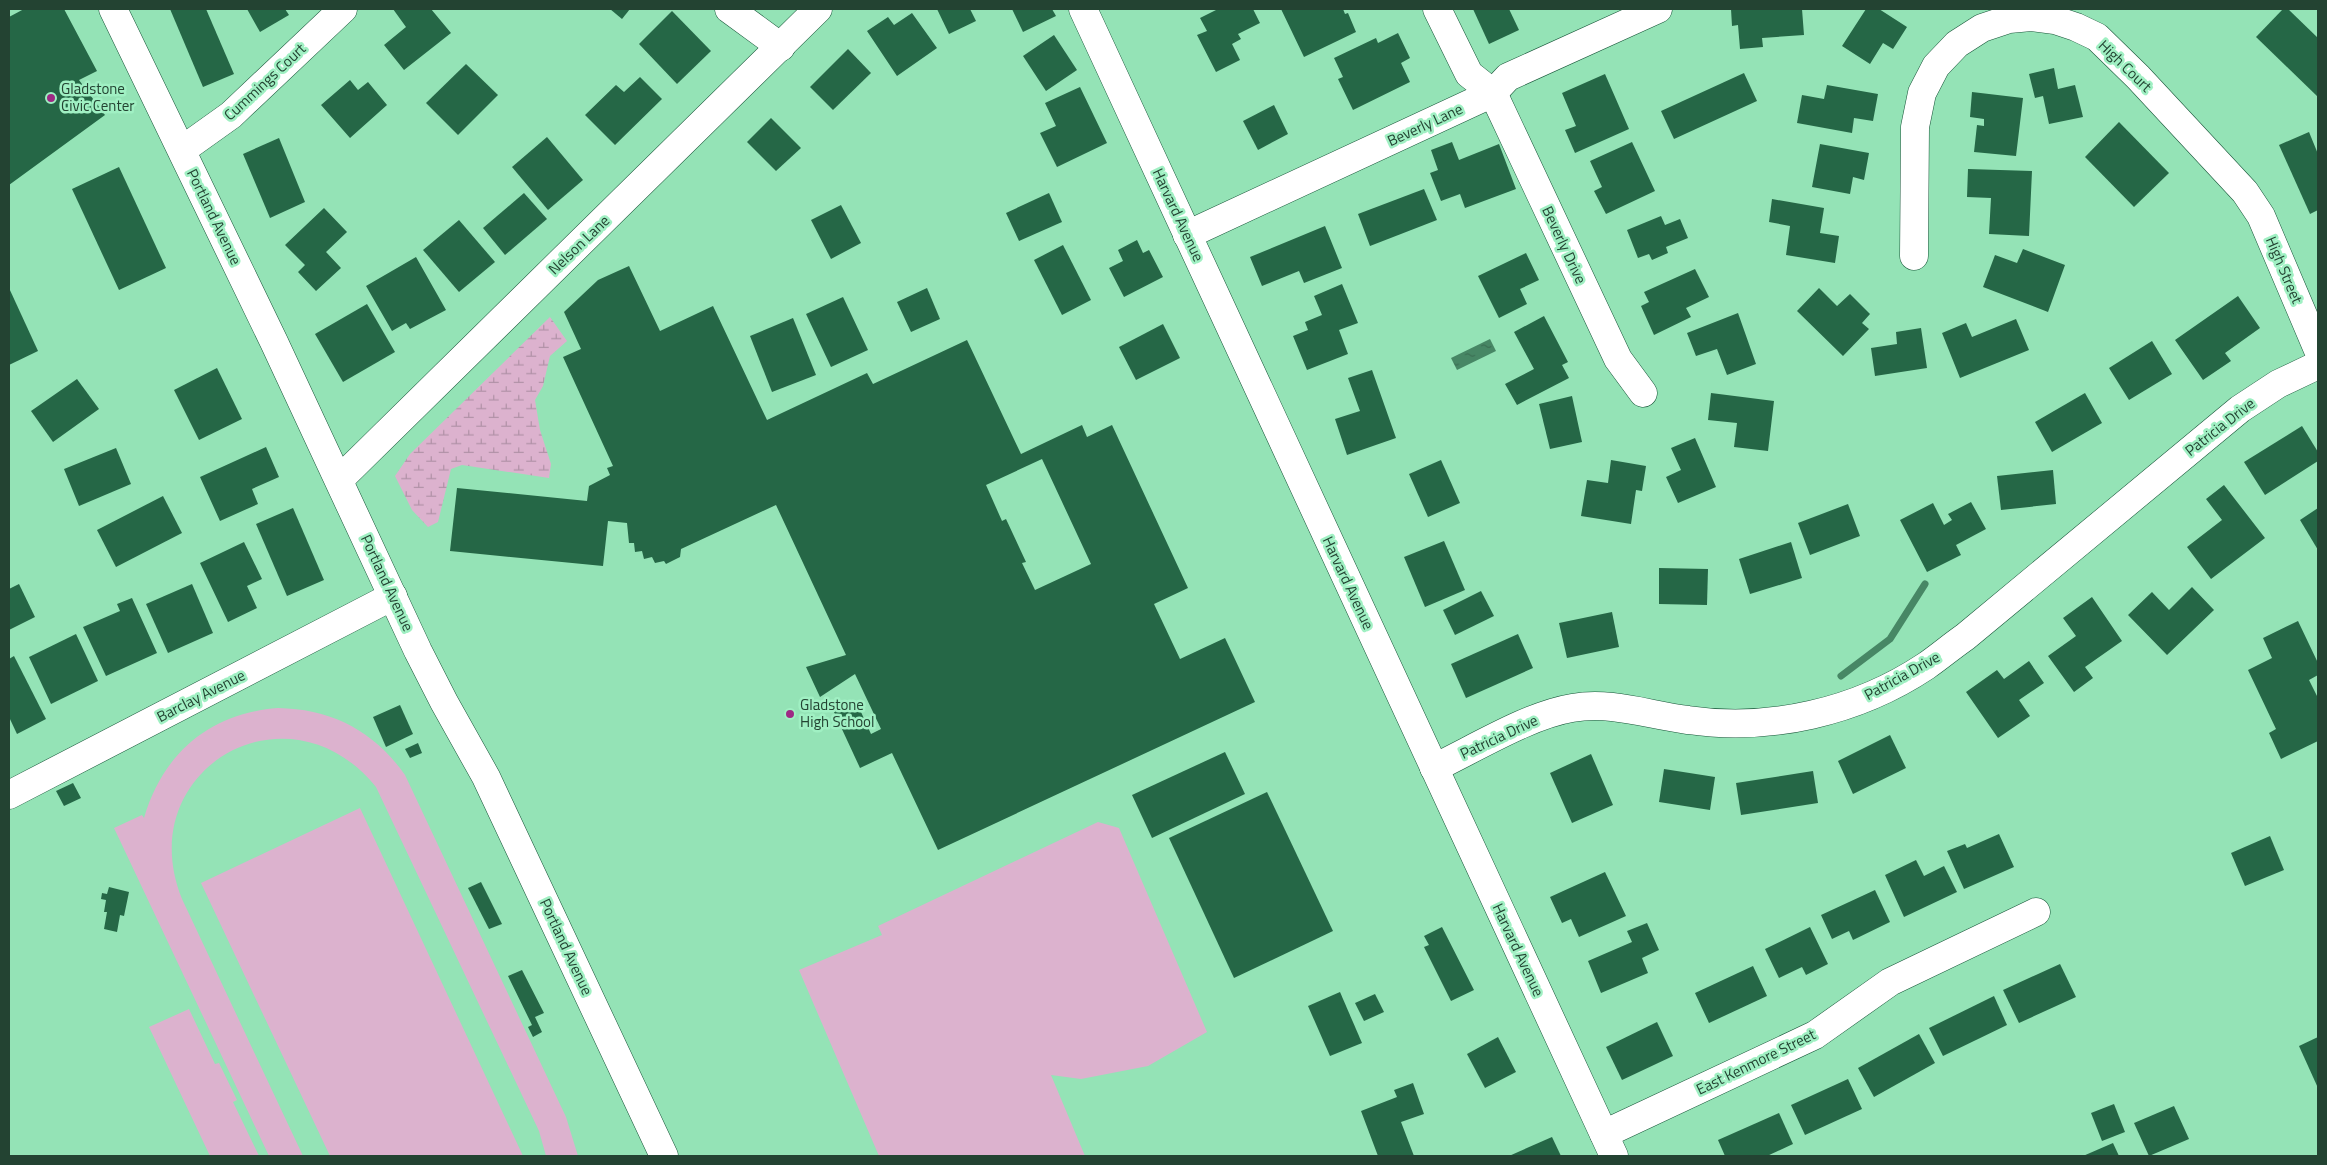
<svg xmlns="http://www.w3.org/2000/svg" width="2327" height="1165" viewBox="0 0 2327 1165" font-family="'Titillium Web',sans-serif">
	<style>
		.grass { fill: #dcb2ce }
		.wetland { fill: url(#wetland-marsh) }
		.water { fill: url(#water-ripples) }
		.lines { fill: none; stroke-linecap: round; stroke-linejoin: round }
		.stream { stroke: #478765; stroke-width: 7 }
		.building { fill: #256746; fill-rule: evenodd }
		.minor-casing { stroke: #175538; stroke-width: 29 }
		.tertiary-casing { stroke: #175538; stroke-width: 29 }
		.minor { stroke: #fff; stroke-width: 28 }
		.tertiary { stroke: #fff; stroke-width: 28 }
		.poi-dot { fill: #9e2984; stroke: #a0f0c3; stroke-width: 2 }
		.labels { text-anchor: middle; stroke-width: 5; stroke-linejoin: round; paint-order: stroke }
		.street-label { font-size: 15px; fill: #234332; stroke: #a0f0c3 }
		.poi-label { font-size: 15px; fill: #234332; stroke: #a0f0c3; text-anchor: start }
	</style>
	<defs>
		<pattern id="wetland-marsh" width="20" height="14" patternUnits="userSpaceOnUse" patternTransform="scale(1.25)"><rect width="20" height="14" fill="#dcb2ce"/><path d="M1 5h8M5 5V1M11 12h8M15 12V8" fill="none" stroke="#b292a8"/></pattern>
		<pattern id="water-ripples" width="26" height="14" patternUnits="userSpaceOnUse" patternTransform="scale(1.25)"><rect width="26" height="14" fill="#478765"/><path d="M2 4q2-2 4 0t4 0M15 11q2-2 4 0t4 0" fill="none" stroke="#3b7054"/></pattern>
	</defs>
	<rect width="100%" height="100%" fill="#94e3b6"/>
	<!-- grass -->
	<g class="grass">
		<path d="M278,708C332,709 374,731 405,775L566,1117L578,1156H546L539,1131L376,787C288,678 130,770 182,899L303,1156H269L114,828L142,815L144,818C163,753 210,713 278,708Z"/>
		<polygon points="360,808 523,1156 330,1156 201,883"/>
		<polygon points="1098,822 1119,828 1207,1032 1148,1066 1081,1079 1051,1075 1085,1156 879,1156 799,970 882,935 878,926"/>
		<polygon points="189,1009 215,1064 219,1063 237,1100 233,1102 259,1156 210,1156 149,1027"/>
	</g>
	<!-- wetland -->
	<polygon class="wetland" points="550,317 567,341 550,356 543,386 535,400 540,430 551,464 549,478 462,465 451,469 438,522 428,527 412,510 395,476 410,454"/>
	<!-- water -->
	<polygon class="water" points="1490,339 1496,351 1457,370 1451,358"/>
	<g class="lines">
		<!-- stream -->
		<polyline class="stream" points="1841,676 1890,639 1925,584"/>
	</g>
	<!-- building -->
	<g class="building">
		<polygon points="24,9 64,9 97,71 79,80 105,115 9,185 9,17"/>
		<polygon points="170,9 206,9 234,74 203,87"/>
		<polygon points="247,9 285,9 289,15 260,32"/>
		<polygon points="393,9 431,9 451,33 404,70 384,45 406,27"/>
		<polygon points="610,9 630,9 622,19"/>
		<polygon points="937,9 970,9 976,21 949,34"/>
		<polygon points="1012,9 1052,9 1056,16 1023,32"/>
		<polygon points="1218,9 1253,9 1260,23 1238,34 1241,39 1232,44 1240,60 1216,72 1197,35 1207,31 1200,18"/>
		<polygon points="1281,9 1343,9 1345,14 1348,13 1356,32 1304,57"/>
		<polygon points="1473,9 1509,9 1519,30 1489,44"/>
		<polygon points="1731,9 1802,9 1804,35 1762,38 1763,47 1740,49 1738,25 1732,26"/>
		<polygon points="1866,9 1879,9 1907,27 1893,49 1883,43 1870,64 1842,46"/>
		<polygon points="2283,9 2288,9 2318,38 2318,97 2256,37"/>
		<polygon points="672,11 711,51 677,84 639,44"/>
		<polygon points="912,13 937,48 897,76 867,31 888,17 894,25"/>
		<polygon points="1398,33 1410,58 1401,63 1410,82 1353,110 1338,79 1343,77 1334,58 1376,38 1378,43"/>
		<polygon points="1054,35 1077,70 1046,91 1023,56"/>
		<polygon points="848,49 871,73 833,110 810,87"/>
		<polygon points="466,64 498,95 458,135 426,103"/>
		<polygon points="2054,68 2058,89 2075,85 2083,117 2049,124 2043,96 2035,98 2029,74"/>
		<polygon points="1744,73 1757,101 1674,139 1661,111"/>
		<polygon points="1605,74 1629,129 1575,153 1565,130 1576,126 1562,93"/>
		<polygon points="640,77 662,99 615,145 585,115 616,85 624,92"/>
		<polygon points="350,80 358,90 368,82 387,105 350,138 321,105"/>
		<polygon points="1827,85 1878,94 1873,121 1854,118 1852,133 1797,123 1802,95 1824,99"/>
		<polygon points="1080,87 1107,143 1057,167 1040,133 1056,126 1045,103"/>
		<polygon points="1972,92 2023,98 2016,156 1974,152 1977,125 1984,126 1984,119 1970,117"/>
		<polygon points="1274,105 1288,134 1258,150 1243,121"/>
		<polygon points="771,118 801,148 776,171 747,142"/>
		<polygon points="2119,122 2169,173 2134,207 2085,157"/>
		<polygon points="2309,132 2318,154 2318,210 2310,214 2279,145"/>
		<polygon points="547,137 583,180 548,210 512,167"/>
		<polygon points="279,138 305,202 270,218 243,154"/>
		<polygon points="1452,142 1459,160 1499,144 1516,189 1465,208 1460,194 1441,201 1430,173 1438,170 1431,150"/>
		<polygon points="1632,142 1655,191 1606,214 1594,191 1602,187 1590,161"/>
		<polygon points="1820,144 1869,153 1864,180 1853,177 1850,194 1812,187"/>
		<polygon points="119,167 166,268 119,290 72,189"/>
		<polygon points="1968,169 2032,171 2029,236 1989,234 1991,198 1967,197"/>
		<polygon points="1424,189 1437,220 1370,246 1358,214"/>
		<polygon points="524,193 547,219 505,255 483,228"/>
		<polygon points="1049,193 1062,222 1019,241 1006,213"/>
		<polygon points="1772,199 1824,208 1820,233 1839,236 1835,263 1786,255 1790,226 1769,222"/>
		<polygon points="841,205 861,243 831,259 811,220"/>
		<polygon points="324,208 347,232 326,252 341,268 316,291 298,272 305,265 285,245"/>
		<polygon points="1661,216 1665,225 1680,219 1688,238 1666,247 1668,253 1652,260 1649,254 1638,258 1627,230"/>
		<polygon points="459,220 495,262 459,292 423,250"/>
		<polygon points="1325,226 1342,268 1304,283 1299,271 1262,286 1250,257"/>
		<polygon points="1137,240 1143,253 1149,250 1163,277 1124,297 1109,268 1123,261 1118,250"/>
		<polygon points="1063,245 1091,300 1062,315 1034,260"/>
		<polygon points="2023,249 2065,265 2048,312 1983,287 1995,255 2017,263"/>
		<polygon points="1526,253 1539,280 1520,289 1527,304 1499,318 1478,276"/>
		<polygon points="416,257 446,310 410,329 406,323 392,331 366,286"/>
		<path d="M629,266L660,331L713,306L767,420L867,373L873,384L967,340L1021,454L1082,425L1087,437L1112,425L1188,588L1154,604L1180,659L1225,638L1255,702L938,850L892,753L860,768L834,712L856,701L871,734L881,729L855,674L820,697L806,667L846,655L776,505L681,549L680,557L666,564L664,561L655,563L652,557L644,559L642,551L635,552L634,543H629L627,523L608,521L603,566L450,551L457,488L587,501L589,486L610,475L607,468L613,466L563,357L581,349L564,312L598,280ZM1042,459L1091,564L1035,590L1022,563L1026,562L1006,519L1002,521L986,485Z"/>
		<polygon points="1695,269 1709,297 1686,308 1691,317 1654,335 1641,306 1649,302 1644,292"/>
		<polygon points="1342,284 1358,323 1339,330 1348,354 1307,370 1293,336 1308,330 1305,322 1322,315 1314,296"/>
		<polygon points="9,288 38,351 9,365"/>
		<polygon points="927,288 940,319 911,332 897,302"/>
		<polygon points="1819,288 1837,306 1850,294 1870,314 1862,323 1869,329 1843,356 1797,311"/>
		<polygon points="2238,296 2260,328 2225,353 2231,361 2203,380 2175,340"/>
		<polygon points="843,297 868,350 831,367 806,314"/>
		<polygon points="367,304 395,352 343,382 315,334"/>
		<polygon points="1738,313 1756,364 1727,375 1717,349 1696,356 1687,333"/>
		<polygon points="1544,316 1568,362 1562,365 1569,378 1517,405 1505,384 1534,369 1514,332"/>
		<polygon points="793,318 816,375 772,392 750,336"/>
		<polygon points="2016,319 2029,350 1960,378 1942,333 1966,323 1972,337"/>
		<polygon points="1163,324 1180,358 1136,380 1119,347"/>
		<polygon points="1921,328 1927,368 1875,376 1871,348 1897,344 1896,332"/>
		<polygon points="2152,341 2172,374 2129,400 2109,368"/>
		<polygon points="217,368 242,419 199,440 174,390"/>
		<polygon points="1372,370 1396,438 1347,455 1335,419 1360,411 1348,378"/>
		<polygon points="77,379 99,409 53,442 31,411"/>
		<polygon points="1711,393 1774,401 1768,451 1734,447 1737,423 1708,420"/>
		<polygon points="2085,393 2102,423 2052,452 2035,422"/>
		<polygon points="1572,396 1582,442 1550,449 1539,404"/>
		<polygon points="2302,426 2318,452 2318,461 2265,495 2244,462"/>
		<polygon points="1695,438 1716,487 1678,503 1666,477 1681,470 1671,448"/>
		<polygon points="266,447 279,477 252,489 258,504 220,521 200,477"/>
		<polygon points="116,448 131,484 79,506 64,469"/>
		<polygon points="1441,460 1460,503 1428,517 1409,474"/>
		<polygon points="1611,460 1646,466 1642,491 1636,490 1631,524 1581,516 1587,480 1608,483"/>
		<polygon points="2053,470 2056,504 2001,510 1997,476"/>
		<polygon points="2224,485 2265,538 2211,579 2187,547 2222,520 2206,499"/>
		<polygon points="163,496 182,533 116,567 97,530"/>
		<polygon points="1971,502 1986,529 1956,545 1961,555 1927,572 1900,520 1933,503 1944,525 1952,520 1948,514"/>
		<polygon points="1848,504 1860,536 1810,555 1798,523"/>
		<polygon points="293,508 324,580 287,596 256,524"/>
		<polygon points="2318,508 2318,550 2300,520"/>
		<polygon points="1444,541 1465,590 1425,607 1404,557"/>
		<polygon points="244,542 262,579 247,586 257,608 228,622 200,563"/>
		<polygon points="1791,542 1802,578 1750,594 1739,559"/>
		<polygon points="1659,568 1708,569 1707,605 1659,604"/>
		<polygon points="19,584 35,617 9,630 9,589"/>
		<polygon points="192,584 213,633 168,653 146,604"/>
		<polygon points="2192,587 2214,610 2167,655 2128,615 2152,592 2169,610"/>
		<polygon points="1481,591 1494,616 1455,635 1443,610"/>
		<polygon points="2092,597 2122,641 2085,667 2093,678 2074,692 2048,656 2076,636 2063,618"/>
		<polygon points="132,598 157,653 106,676 83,627 120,611 117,604"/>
		<polygon points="1612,612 1619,647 1567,658 1559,623"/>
		<polygon points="2298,621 2318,663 2318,675 2309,680 2318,698 2318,741 2281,759 2269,733 2276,729 2248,670 2272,658 2263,638"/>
		<polygon points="76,634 98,681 51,704 29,657"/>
		<polygon points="1518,634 1533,668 1466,698 1451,664"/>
		<polygon points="14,656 46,719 17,734 9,717 9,659"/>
		<polygon points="2029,661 2044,683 2019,700 2030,716 1998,738 1966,692 1997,670 2004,679"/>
		<polygon points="400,705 413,734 386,747 373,717"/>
		<polygon points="1890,735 1906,768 1853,794 1838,761"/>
		<polygon points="418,743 422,753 410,758 405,749"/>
		<polygon points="1225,752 1245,794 1152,838 1132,795"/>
		<polygon points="1591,754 1613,805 1572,823 1550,773"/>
		<polygon points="1664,769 1715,777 1710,810 1659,802"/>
		<polygon points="1813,771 1818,803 1741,815 1736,783"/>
		<polygon points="73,783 81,798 64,806 56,791"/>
		<polygon points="1267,792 1333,931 1234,978 1169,838"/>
		<polygon points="1999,834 2014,867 1964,889 1947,851 1965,844 1967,848"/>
		<polygon points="2270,836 2284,870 2245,886 2231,853"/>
		<polygon points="1916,860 1924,876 1944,866 1957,892 1904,917 1885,875"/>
		<polygon points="1605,872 1626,916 1579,937 1571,919 1562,923 1550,897"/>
		<polygon points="481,882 502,924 489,929 468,888"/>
		<polygon points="109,887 129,892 124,916 120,915 117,932 104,929 107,912 104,912 106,900 101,899 102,893 107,894"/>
		<polygon points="1875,890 1890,922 1853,940 1849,931 1832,939 1821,915"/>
		<polygon points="1647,923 1659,950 1642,958 1648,973 1601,993 1588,961 1632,942 1627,931"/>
		<polygon points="1442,927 1474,990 1451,1001 1424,947 1429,945 1424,936"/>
		<polygon points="1810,927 1828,964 1806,975 1802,967 1779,978 1765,949"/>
		<polygon points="2060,964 2076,997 2019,1023 2003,990"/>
		<polygon points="1753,966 1767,996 1709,1023 1695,993"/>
		<polygon points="522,970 544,1013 535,1017 542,1032 533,1037 528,1027 532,1025 508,976"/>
		<polygon points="1340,992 1362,1043 1330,1056 1308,1006"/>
		<polygon points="1375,994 1384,1012 1364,1021 1355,1003"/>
		<polygon points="1994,996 2007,1025 1943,1056 1929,1028"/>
		<polygon points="1657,1022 1673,1056 1622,1080 1606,1047"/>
		<polygon points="1919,1034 1935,1063 1874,1097 1858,1068"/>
		<polygon points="1498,1037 1516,1072 1485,1088 1467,1054"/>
		<polygon points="2318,1037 2318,1088 2299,1046"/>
		<polygon points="1848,1079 1862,1109 1805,1135 1791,1105"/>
		<polygon points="1413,1083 1424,1114 1401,1122 1414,1156 1378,1156 1361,1111 1397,1097 1394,1090"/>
		<polygon points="2114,1104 2125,1132 2102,1141 2091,1113"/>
		<polygon points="2174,1106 2189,1139 2149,1156 2134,1123"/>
		<polygon points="1779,1113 1793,1144 1767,1156 1725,1156 1718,1140"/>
		<polygon points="1552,1137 1561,1156 1509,1156"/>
		<polygon points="2113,1143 2119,1156 2083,1156"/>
	</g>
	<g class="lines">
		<defs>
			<g id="minor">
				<polyline points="729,9 781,47"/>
				<polyline points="1083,9 1614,1156"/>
				<polyline points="1437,9 1469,74 1493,93 1618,359 1643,393"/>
				<polyline points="182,150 231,115 343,9"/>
				<polyline points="1187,235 1493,93 1508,77 1658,9"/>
				<polyline points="1914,256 1915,127 1922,93 1936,66 1957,44 1982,28 2009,19 2031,17 2055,20 2076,27 2097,37 2138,77 2245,192 2261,216 2318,350"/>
				<polyline points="339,480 818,9"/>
				<path d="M1434,768C1474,749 1529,715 1572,708C1612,701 1648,715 1688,720C1769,732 1857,712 1926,666C1939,657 1952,646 1965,637L2240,409L2278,384L2318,365"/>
				<polyline points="9,795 393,596"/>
				<polyline points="1604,1134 1815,1035 1890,982 2036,912"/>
			</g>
			<polyline id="tertiary" points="113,9 274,342 418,651 444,702 486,777 664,1156"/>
		</defs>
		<!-- minor casing -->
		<use href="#minor" class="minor-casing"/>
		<!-- tertiary casing -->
		<use href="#tertiary" class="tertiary-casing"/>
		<!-- minor -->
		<use href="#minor" class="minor"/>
		<!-- tertiary -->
		<use href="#tertiary" class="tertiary"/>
	</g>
	<!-- markers -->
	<g class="poi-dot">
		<circle cx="51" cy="98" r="5"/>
		<circle cx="790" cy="714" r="5"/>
	</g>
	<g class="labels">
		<!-- street labels -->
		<g class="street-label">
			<text transform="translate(2125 66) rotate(44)" y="5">High Court</text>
			<text transform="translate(265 82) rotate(-43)" y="5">Cummings Court</text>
			<text transform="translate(1425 125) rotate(-25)" y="5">Beverly Lane</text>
			<text transform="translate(1178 215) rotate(65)" y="5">Harvard Avenue</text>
			<text transform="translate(214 217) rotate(64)" y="5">Portland Avenue</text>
			<text transform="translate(579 245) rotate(-44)" y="5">Nelson Lane</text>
			<text transform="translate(1564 245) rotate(65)" y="5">Beverly Drive</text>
			<text transform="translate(2284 270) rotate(67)" y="5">High Street</text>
			<text transform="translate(2220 427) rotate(-38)" y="5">Patricia Drive</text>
			<text transform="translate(387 583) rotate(65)" y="5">Portland Avenue</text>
			<text transform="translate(1348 583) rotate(65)" y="5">Harvard Avenue</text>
			<text transform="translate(1902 676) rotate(-29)" y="5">Patricia Drive</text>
			<text transform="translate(201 696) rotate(-27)" y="5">Barclay Avenue</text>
			<text transform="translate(1499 737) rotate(-25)" y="5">Patricia Drive</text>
			<text transform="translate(566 947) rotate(65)" y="5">Portland Avenue</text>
			<text transform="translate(1518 950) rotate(65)" y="5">Harvard Avenue</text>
			<text transform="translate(1756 1062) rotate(-26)" y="5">East Kenmore Street</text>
		</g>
		<!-- poi labels -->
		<g class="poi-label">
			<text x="61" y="94">Gladstone<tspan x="61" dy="17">Civic Center</tspan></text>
			<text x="800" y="710">Gladstone<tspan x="800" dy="17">High School</tspan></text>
		</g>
	</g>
	<!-- border -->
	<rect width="2327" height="1165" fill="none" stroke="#234332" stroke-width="20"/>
</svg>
